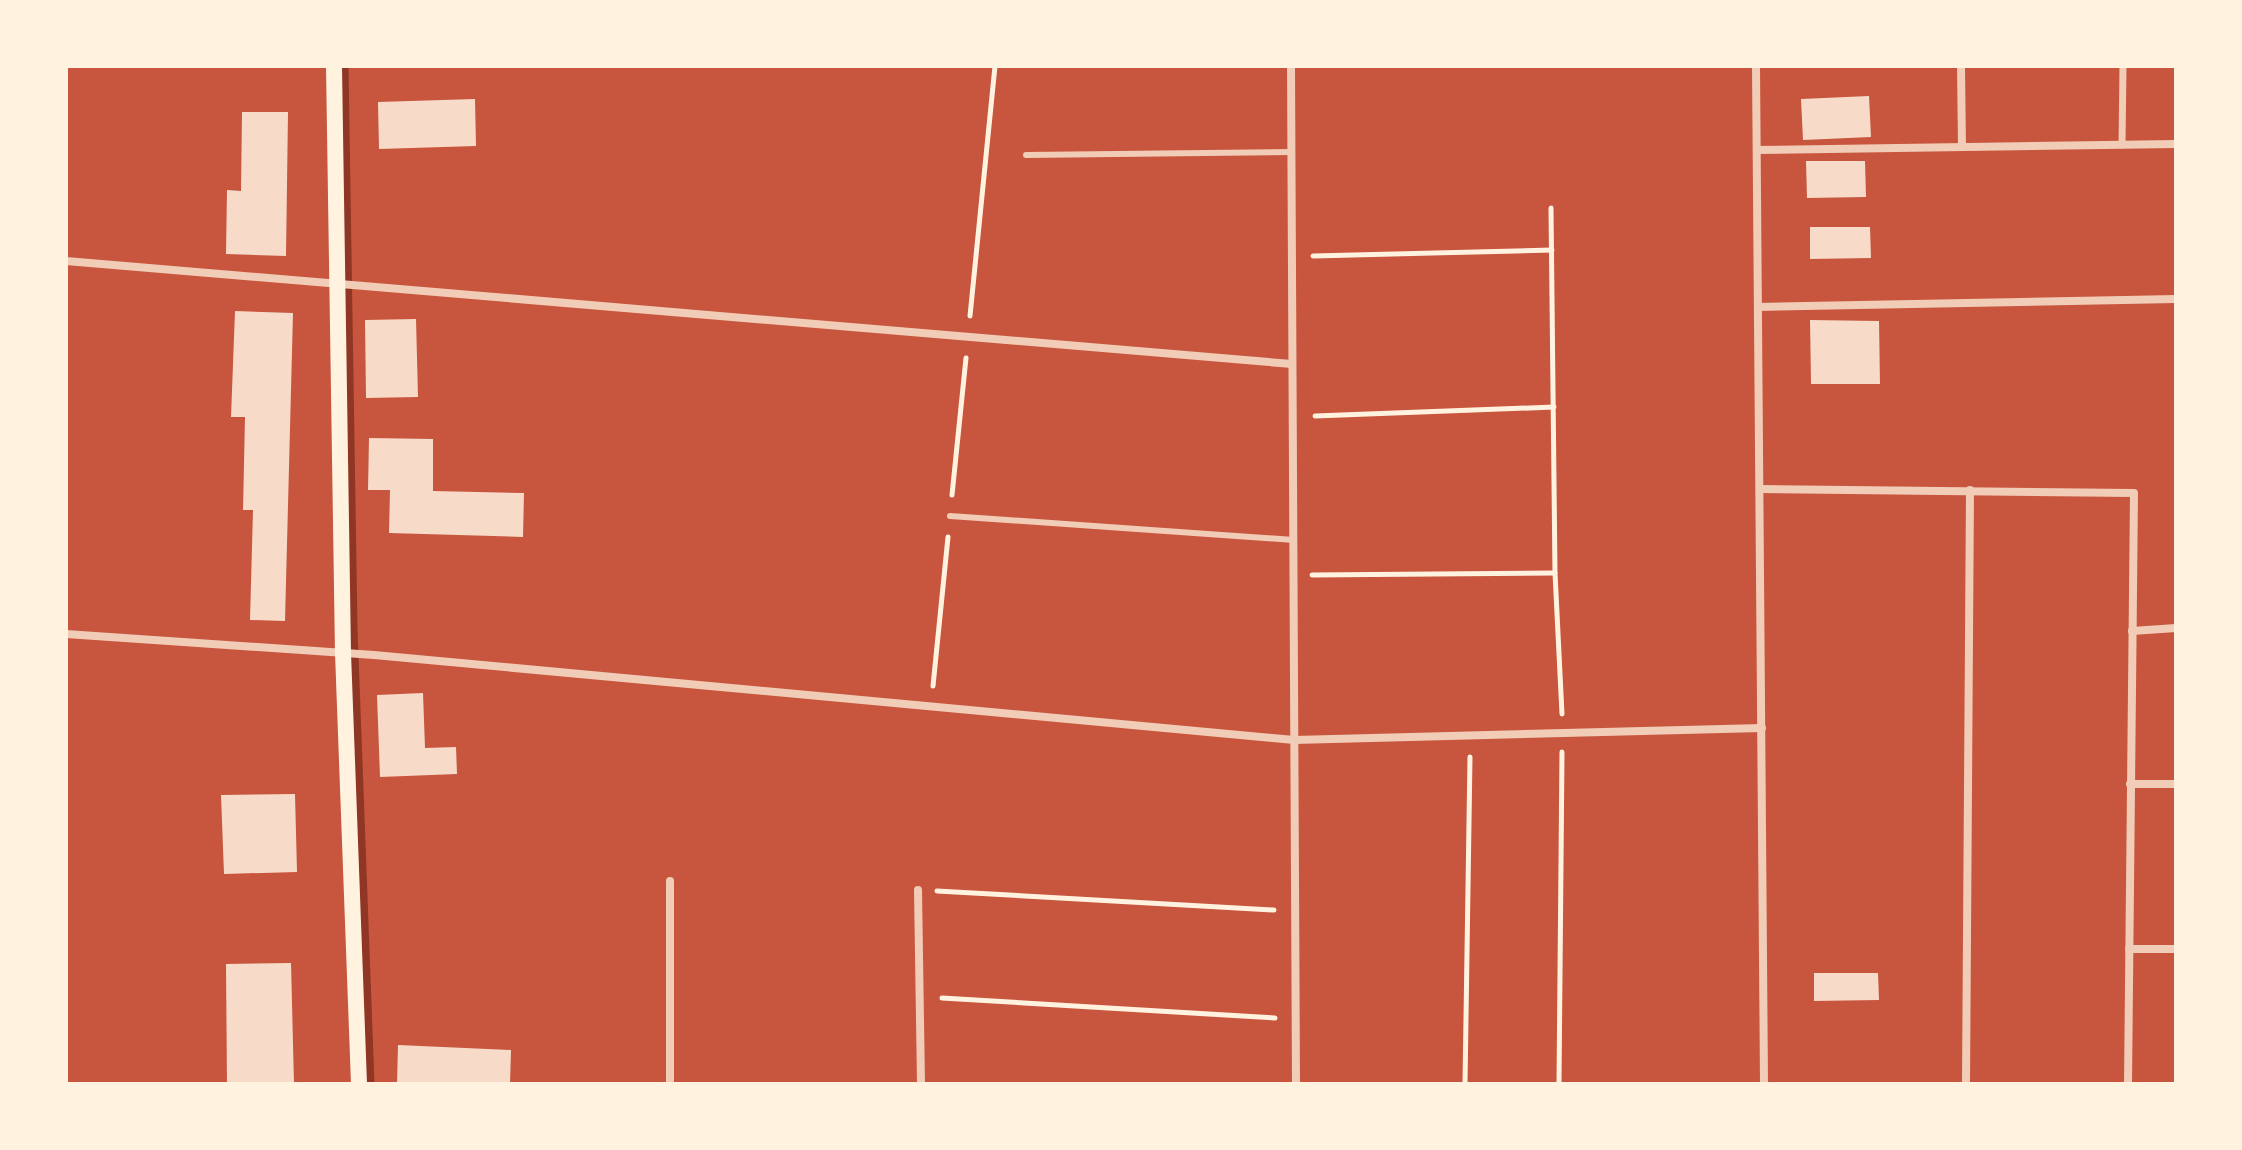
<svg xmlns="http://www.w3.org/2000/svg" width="2242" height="1150" viewBox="0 0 2242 1150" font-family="Lato,sans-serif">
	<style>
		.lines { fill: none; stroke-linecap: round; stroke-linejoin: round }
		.stream { stroke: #8f3625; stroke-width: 11 }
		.building { fill: #f7dbc8 }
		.path { stroke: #fff3e0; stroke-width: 5 }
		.service { stroke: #f1ccb7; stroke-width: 6 }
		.pedestrian { stroke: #f1ccb7; stroke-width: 7 }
		.minor { stroke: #f1ccb7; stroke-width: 8 }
		.secondary { stroke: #fff3e0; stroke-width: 16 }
	</style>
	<rect width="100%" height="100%" fill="#c8553d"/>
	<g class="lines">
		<!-- stream -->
		<polyline class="stream" points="343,66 352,629 369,1084"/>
	</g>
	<!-- building -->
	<g class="building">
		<polygon points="1869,96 1871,137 1803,140 1801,99"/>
		<polygon points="475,99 476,146 379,149 378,102"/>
		<polygon points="242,112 288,112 286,256 226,254 227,190 241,191"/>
		<polygon points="1806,161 1865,161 1866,197 1807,198"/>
		<polygon points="1810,227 1870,227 1871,258 1810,259"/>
		<polygon points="235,311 293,313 285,621 250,620 253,510 243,510 245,417 231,417"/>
		<polygon points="416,319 418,397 366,398 365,320"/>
		<polygon points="1810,320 1879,321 1880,384 1811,384"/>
		<polygon points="369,438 433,439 433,491 524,493 523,537 389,533 390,490 368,490"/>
		<polygon points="423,693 425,748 456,747 457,774 380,777 377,695"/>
		<polygon points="295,794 297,872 224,874 221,795"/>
		<polygon points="291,963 294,1084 227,1084 226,964"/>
		<polygon points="1814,973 1878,973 1879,1000 1814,1001"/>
		<polygon points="398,1045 511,1050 510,1084 397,1084"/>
	</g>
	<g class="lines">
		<!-- path -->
		<g class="path">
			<polyline points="1551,208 1555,573 1562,714"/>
			<polyline points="1313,256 1552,250"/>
			<polyline points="970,316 995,66"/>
			<polyline points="1315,416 1554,407"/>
			<polyline points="952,495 966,358"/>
			<polyline points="1312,575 1555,573"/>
			<polyline points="933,686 948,537"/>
			<polyline points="937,891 1274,910"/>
			<polyline points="942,998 1275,1018"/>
			<polyline points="1465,1084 1470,757"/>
			<polyline points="1559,1084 1562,752"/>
		</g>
		<!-- service -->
		<g class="service">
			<polyline points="1026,155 1292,152"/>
			<polyline points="950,516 1294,540"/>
		</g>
		<!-- pedestrian -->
		<polyline class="pedestrian" points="2122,145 2123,66"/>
		<!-- minor -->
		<g class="minor">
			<polyline points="1291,66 1296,1084"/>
			<polyline points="1756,66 1764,1084"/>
			<polyline points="1961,66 1962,147"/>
			<polyline points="1757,150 2176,144"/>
			<polyline points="66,261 1292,364"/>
			<polyline points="1758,307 2176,299"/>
			<polyline points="1760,489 2134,493 2128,1084"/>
			<polyline points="2132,631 2176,628"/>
			<polyline points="66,634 374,655 1294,740 1762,728"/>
			<polyline points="2130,784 2176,784"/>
			<polyline points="918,890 921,1084"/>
			<polyline points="2129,949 2176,949"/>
			<polyline points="670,1084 670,881"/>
			<polyline points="1966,1084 1970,490"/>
		</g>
		<!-- secondary -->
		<polyline class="secondary" points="334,66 343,653 359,1084"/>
	</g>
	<!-- border -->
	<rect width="2242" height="1150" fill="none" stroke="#fff3e0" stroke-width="136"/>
</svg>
